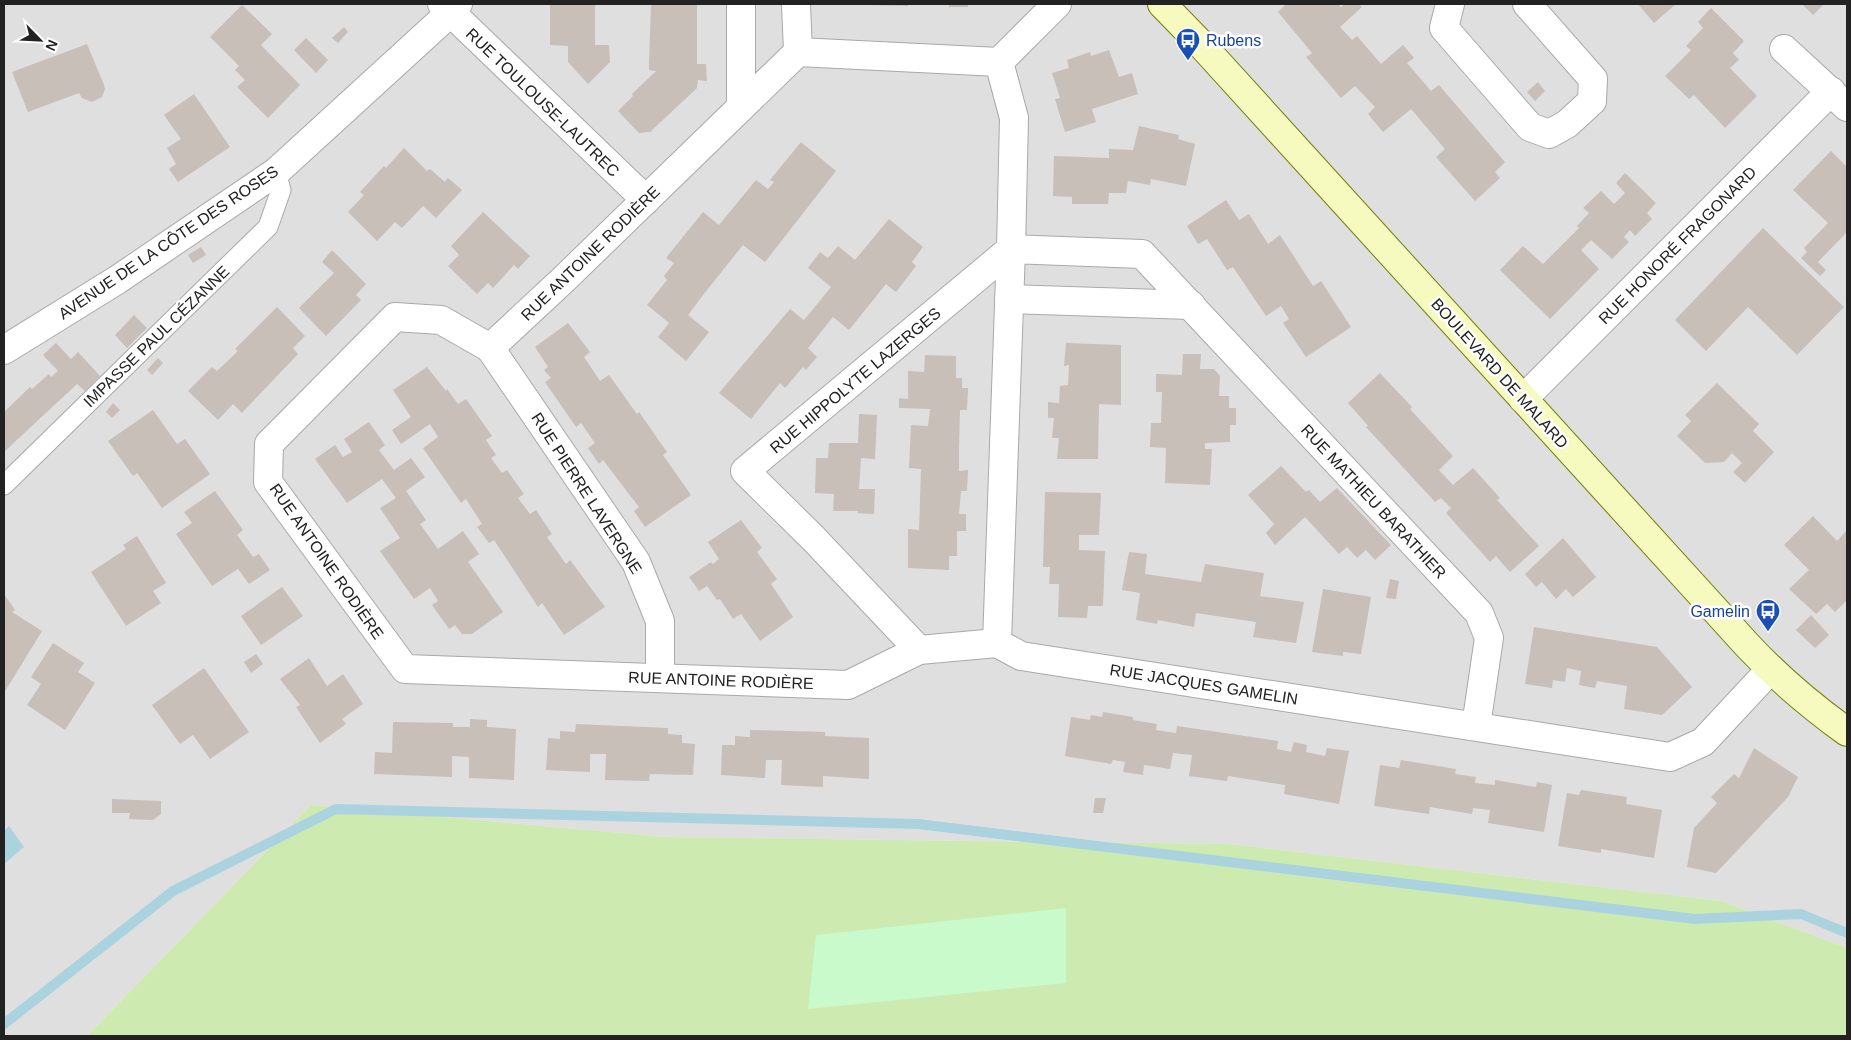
<svg xmlns="http://www.w3.org/2000/svg" width="1851" height="1040" viewBox="0 0 1851 1040" font-family="Arial,sans-serif">
	<style>
		.residential { fill: #e0dfdf }
		.grass { fill: #cdebb0 }
		.park { fill: #c8facc }
		.water { fill: #aad3df }
		.lines { fill: none; stroke-linecap: round; stroke-linejoin: round }
		.stream { stroke: #aad3df; stroke-width: 10 }
		.building { fill: #c7bfb8 }
		.lane-casing { stroke: #a9a9a9; stroke-width: 21 }
		.street-casing { stroke: #a9a9a9; stroke-width: 30 }
		.secondary-casing { stroke: #707d05; stroke-width: 30 }
		.lane { stroke: #fff; stroke-width: 19 }
		.street { stroke: #fff; stroke-width: 28 }
		.secondary { stroke: #f7fabf; stroke-width: 28 }
		.labels { text-anchor: middle; stroke-width: 5; stroke-linejoin: round; paint-order: stroke }
		.transit-label { font-size: 16px; fill: #164399; stroke: #fff; text-anchor: start }
		.street-label { font-size: 16px; fill: #222; stroke: #fff }
	</style>
	<rect width="100%" height="100%" fill="#f2efe9"/>
	<!-- residential -->
	<polygon class="residential" points="4,4 1847,4 1847,948 1721,901 1228,844 666,837 311,805 87,1036 4,1036"/>
	<!-- grass -->
	<polygon class="grass" points="311,805 666,837 1228,844 1721,901 1847,948 1847,1036 87,1036"/>
	<!-- park -->
	<polygon class="park" points="1066,908 1066,983 808,1009 816,935"/>
	<!-- water -->
	<polygon class="water" points="9,826 24,847 4,864 4,831"/>
	<g class="lines">
		<!-- stream -->
		<polyline class="stream" points="4,1024 173,891 336,809 918,824 1695,919 1801,914 1847,933"/>
	</g>
	<!-- building -->
	<g class="building">
		<polygon points="550,4 595,4 595,45 609,45 610,62 588,84 568,62 568,46 550,45"/>
		<polygon points="651,4 697,4 697,64 706,64 707,81 698,80 697,88 650,132 639,133 618,111 633,96 632,94 656,71 649,70 649,63"/>
		<polygon points="870,4 908,4 908,6 870,5"/>
		<rect x="949" y="4" width="19" height="3"/>
		<polygon points="1286,4 1338,4 1341,7 1345,4 1359,4 1362,7 1340,27 1352,40 1357,36 1381,64 1403,45 1414,58 1407,63 1431,91 1439,85 1505,162 1495,172 1500,178 1475,201 1436,157 1445,149 1411,109 1383,132 1368,114 1375,107 1355,86 1341,98 1306,57 1312,53 1278,12"/>
		<polygon points="1638,4 1676,4 1654,23"/>
		<polygon points="1802,4 1824,4 1813,15"/>
		<polygon points="242,5 272,34 261,45 300,85 268,118 237,87 245,80 235,70 239,66 210,37"/>
		<polygon points="1711,8 1744,41 1733,53 1739,60 1730,68 1757,96 1725,128 1694,95 1689,99 1665,76 1691,50 1686,46 1703,28 1698,22"/>
		<polygon points="344,27 348,32 338,43 332,38"/>
		<polygon points="306,38 328,60 316,73 294,50"/>
		<polygon points="87,44 104,85 105,89 102,97 92,102 82,98 79,93 28,112 12,72"/>
		<polygon points="1109,50 1119,77 1132,73 1138,94 1092,109 1096,122 1065,132 1055,99 1060,98 1052,73 1069,68 1067,60 1090,52 1091,56"/>
		<polygon points="1538,82 1545,91 1535,101 1527,92"/>
		<polygon points="194,94 230,147 178,182 169,169 176,164 167,148 181,139 164,115"/>
		<polygon points="1139,126 1179,135 1178,139 1195,144 1186,186 1151,179 1150,185 1128,181 1126,193 1109,193 1108,204 1072,204 1072,197 1053,196 1054,156 1109,158 1109,149 1133,150"/>
		<polygon points="801,142 836,171 765,262 743,245 707,290 688,315 709,332 686,361 658,337 669,323 647,305 667,280 664,276 674,263 666,258 703,212 719,225 756,180 768,189 774,182 770,180"/>
		<polygon points="404,148 427,171 430,169 445,182 448,178 462,190 436,218 423,206 402,228 395,222 377,241 348,212 364,195 360,192 384,166 386,168"/>
		<polygon points="1831,151 1847,167 1847,232 1818,262 1826,270 1820,276 1801,258 1807,252 1804,248 1828,223 1793,190"/>
		<polygon points="1625,173 1656,203 1647,213 1652,219 1635,236 1630,230 1624,237 1629,242 1612,259 1591,240 1581,250 1599,269 1550,319 1500,270 1523,246 1543,264 1579,228 1577,226 1589,213 1583,208 1601,191 1614,204 1625,193 1616,183"/>
		<polygon points="1226,200 1239,220 1249,214 1268,244 1280,235 1313,286 1321,281 1351,327 1306,357 1283,323 1289,319 1281,306 1266,316 1233,267 1227,270 1207,239 1198,244 1187,226"/>
		<polygon points="483,212 530,256 518,269 514,265 493,288 488,283 477,294 448,266 459,255 451,246"/>
		<polygon points="889,219 923,247 912,262 916,266 896,292 886,284 849,330 833,317 808,348 817,357 806,370 803,367 785,388 780,383 751,419 719,393 790,309 804,320 831,287 808,268 820,252 828,258 838,246 855,260"/>
		<polygon points="1763,228 1844,307 1797,355 1748,307 1706,351 1675,320"/>
		<polygon points="201,247 206,255 193,263 188,255"/>
		<polygon points="332,250 366,284 356,295 361,300 326,336 299,308 334,273 322,262"/>
		<polygon points="277,307 305,336 293,348 298,354 242,413 233,404 218,420 188,391 212,367 217,371 238,351 235,349"/>
		<polygon points="134,315 147,328 127,348 115,335"/>
		<polygon points="568,323 590,352 584,357 600,381 609,375 637,414 639,412 667,452 663,455 691,495 645,527 634,511 639,507 603,460 599,464 588,448 595,443 581,423 576,427 545,382 551,378 544,370 548,367 535,347"/>
		<polygon points="56,343 71,359 78,352 100,376 85,391 77,384 4,452 4,412 30,387 32,389 49,374 51,377 58,371 43,355"/>
		<polygon points="1066,343 1121,345 1121,405 1099,404 1098,459 1057,459 1059,438 1052,438 1054,418 1048,418 1048,402 1059,403 1060,386 1068,385 1069,365 1064,366"/>
		<polygon points="1183,354 1201,354 1200,369 1214,369 1220,376 1219,396 1229,396 1229,408 1236,408 1236,425 1230,425 1230,442 1205,443 1205,449 1212,449 1210,485 1165,483 1166,448 1150,447 1151,423 1161,423 1162,392 1156,392 1156,374 1182,375"/>
		<polygon points="925,355 956,356 956,378 962,378 962,388 968,388 967,410 960,410 959,447 959,471 968,470 967,491 961,491 959,514 966,514 966,531 957,531 957,556 949,556 949,570 908,568 908,529 919,530 921,469 909,468 911,425 928,426 930,409 899,408 899,398 908,399 908,371 924,372"/>
		<polygon points="158,358 163,363 152,375 147,370"/>
		<polygon points="427,367 446,391 447,389 458,404 466,399 492,436 486,440 496,455 491,458 502,473 507,470 524,494 518,498 530,514 536,510 552,534 547,537 566,564 570,560 605,607 564,635 542,603 538,607 494,540 489,543 477,527 482,524 466,499 461,503 423,448 438,437 430,424 401,444 392,430 411,417 393,390"/>
		<polygon points="1380,373 1412,407 1410,409 1453,456 1439,470 1453,485 1473,468 1500,498 1497,500 1539,546 1510,572 1496,556 1490,562 1446,513 1451,508 1441,498 1435,502 1366,427 1368,426 1348,403"/>
		<polygon points="1717,383 1759,424 1753,431 1774,452 1745,483 1733,472 1742,463 1732,453 1724,462 1705,463 1677,436 1691,421 1685,415"/>
		<polygon points="113,403 120,410 112,418 106,412"/>
		<polygon points="153,410 177,444 185,439 210,474 162,508 137,473 133,476 108,441"/>
		<polygon points="859,414 877,415 875,459 861,458 859,489 875,489 874,514 857,513 858,511 833,511 834,494 815,493 816,458 828,458 829,443 858,443"/>
		<polygon points="369,422 385,445 379,450 394,470 411,458 425,477 406,491 426,520 420,524 438,549 463,531 479,554 468,562 503,612 472,634 462,634 455,625 449,629 432,605 438,601 430,588 414,599 380,551 400,538 380,508 396,498 382,479 347,503 315,459 335,445 343,457 352,452 344,439"/>
		<polygon points="1281,466 1306,492 1309,490 1320,502 1337,488 1391,545 1375,560 1366,550 1357,558 1347,547 1339,554 1305,517 1275,545 1266,533 1274,524 1248,495"/>
		<polygon points="215,491 243,530 237,535 253,557 259,554 270,570 249,584 238,569 212,586 176,534 192,523 184,512"/>
		<polygon points="1045,492 1101,493 1099,535 1079,535 1079,550 1105,551 1103,606 1088,606 1087,618 1058,617 1059,584 1049,584 1050,567 1043,567"/>
		<polygon points="1813,516 1837,541 1847,530 1847,600 1835,612 1827,604 1816,614 1789,589 1809,570 1784,545"/>
		<polygon points="741,520 762,548 757,552 777,579 771,584 793,617 760,641 741,614 733,619 720,599 717,600 707,586 699,591 689,577 711,562 713,564 719,559 708,542"/>
		<polygon points="137,536 166,583 153,591 161,603 126,626 91,572 126,549 123,545"/>
		<polygon points="1563,538 1596,577 1573,597 1566,589 1556,599 1542,582 1536,587 1525,574"/>
		<polygon points="1129,552 1147,554 1145,574 1201,582 1205,564 1264,573 1260,596 1304,602 1296,643 1253,637 1256,622 1196,613 1194,627 1158,620 1157,624 1136,620 1140,593 1122,590"/>
		<polygon points="1390,579 1399,581 1396,599 1386,598"/>
		<polygon points="282,587 303,616 261,645 241,616"/>
		<polygon points="1323,589 1371,597 1361,654 1343,652 1343,656 1312,652"/>
		<polygon points="4,594 15,610 12,612 42,631 4,693"/>
		<polygon points="1811,615 1829,635 1815,648 1796,630"/>
		<polygon points="1534,627 1657,647 1692,687 1662,715 1624,709 1627,686 1597,681 1595,688 1579,685 1581,671 1567,668 1565,682 1553,680 1552,688 1525,684"/>
		<polygon points="53,643 84,663 78,672 95,683 65,730 27,705 41,684 31,677"/>
		<polygon points="256,654 263,664 251,673 244,662"/>
		<polygon points="309,658 327,686 343,674 363,704 342,719 346,724 320,743 296,707 300,705 280,679"/>
		<polygon points="204,668 249,732 210,759 193,735 180,744 152,705"/>
		<polygon points="1103,712 1133,717 1133,720 1157,724 1156,730 1176,733 1177,726 1278,741 1277,749 1291,752 1294,742 1307,745 1306,752 1325,756 1327,748 1349,751 1339,804 1284,794 1285,785 1228,776 1227,781 1189,776 1192,755 1173,753 1170,769 1144,765 1143,775 1123,772 1125,762 1113,760 1111,764 1065,756 1071,717 1090,720 1091,715 1102,717"/>
		<polygon points="470,719 487,720 487,727 516,729 514,780 469,778 469,757 452,756 452,777 374,774 375,752 392,753 393,722 453,723 453,727 470,727"/>
		<polygon points="576,724 668,728 668,734 682,735 682,743 695,744 693,775 650,774 649,781 605,780 606,754 590,754 590,772 546,770 548,738 560,739 560,731 575,732"/>
		<polygon points="750,730 825,732 825,736 869,738 869,779 823,776 823,787 781,785 782,760 766,760 765,778 721,775 722,745 735,745 735,736 750,737"/>
		<polygon points="1754,748 1798,777 1788,797 1716,873 1687,867 1694,828 1717,803 1711,797 1734,774 1739,778"/>
		<polygon points="1401,760 1456,769 1455,774 1476,777 1475,783 1495,785 1495,780 1536,787 1537,782 1552,785 1544,832 1488,823 1490,810 1473,808 1472,814 1430,807 1429,814 1374,806 1380,765 1399,768"/>
		<polygon points="1581,790 1627,797 1626,804 1662,810 1654,858 1601,849 1601,853 1558,846 1567,793 1579,795"/>
		<polygon points="1095,798 1106,798 1103,813 1093,813"/>
		<polygon points="112,799 161,801 161,814 153,820 129,819 130,813 112,813"/>
	</g>
	<g class="lines">
		<defs>
			<polyline id="lane" points="4,485 268,227 281,190 276,172"/>
			<g id="street">
				<polyline points="442,4 646,200"/>
				<polyline points="741,4 741,107"/>
				<polyline points="796,4 798,52"/>
				<polyline points="1450,4 1444,28 1530,127 1549,134 1567,124 1592,101 1593,79 1527,4"/>
				<polyline points="1784,49 1847,107"/>
				<polyline points="1009,299 1191,305"/>
				<polyline points="490,348 636,562 660,621 660,678"/>
				<polyline points="4,350 117,280 276,172 450,13 458,4"/>
				<polyline points="1523,399 1831,91"/>
				<polyline points="997,643 919,650 848,685 405,669 268,482 269,444 395,317 441,320 490,348 563,280 798,52 999,62 1057,4"/>
				<polyline points="919,650 814,539 745,471 1011,249 1014,118 999,62"/>
				<polyline points="1476,726 1489,638 1479,613 1142,254 1011,249 997,643 1021,656 1670,757 1703,742 1770,670"/>
			</g>
			<path id="secondary" d="M1162,4L1198,41L1748,646C1778,678 1811,706 1847,732"/>
		</defs>
		<!-- lane casing -->
		<use href="#lane" class="lane-casing"/>
		<!-- street casing -->
		<use href="#street" class="street-casing"/>
		<!-- secondary casing -->
		<use href="#secondary" class="secondary-casing"/>
		<!-- lane -->
		<use href="#lane" class="lane"/>
		<!-- street -->
		<use href="#street" class="street"/>
		<!-- secondary -->
		<use href="#secondary" class="secondary"/>
	</g>
	<!-- icons -->
	<defs>
		<symbol id="bus-pin" viewBox="-11 -11 22 30"><path d="M0 17L-7.5 6A9.5 9.5 0 1 1 7.5 6Z" fill="#1a4fb4" stroke="#fff"/><path d="M-5-6H5V4H4V6H2V4H-2V6H-4V4H-5ZM-3.5-4V0h7V-4ZM-3.5 1.2v1.5H-2V1.2ZM2 1.2v1.5H3.5V1.2Z" fill="#fff"/></symbol>
	</defs>
	<g fill-rule="evenodd">
		<use href="#bus-pin" x="1174" y="26" width="28" height="38"/>
		<use href="#bus-pin" x="1754" y="597" width="28" height="38"/>
	</g>
	<g class="labels">
		<!-- transit labels -->
		<g class="transit-label">
			<text x="1206" y="46">Rubens</text>
			<text x="1750" y="617" text-anchor="end">Gamelin</text>
		</g>
		<!-- street labels -->
		<g class="street-label">
			<text transform="translate(543 102) rotate(44)" y="6">RUE TOULOUSE-LAUTREC</text>
			<text transform="translate(168 242) rotate(-34)" y="6">AVENUE DE LA CÔTE DES ROSES</text>
			<text transform="translate(1677 245) rotate(-45)" y="6">RUE HONORÉ FRAGONARD</text>
			<text transform="translate(590 253) rotate(-44)" y="6">RUE ANTOINE RODIÈRE</text>
			<text transform="translate(156 336) rotate(-44)" y="6">IMPASSE PAUL CÉZANNE</text>
			<text transform="translate(1500 373) rotate(48)" y="6">BOULEVARD DE MALARD</text>
			<text transform="translate(855 380) rotate(-40)" y="6">RUE HIPPOLYTE LAZERGES</text>
			<text transform="translate(587 493) rotate(57)" y="6">RUE PIERRE LAVERGNE</text>
			<text transform="translate(1374 501) rotate(47)" y="6">RUE MATHIEU BARATHIER</text>
			<text transform="translate(327 561) rotate(55)" y="6">RUE ANTOINE RODIÈRE</text>
			<text transform="translate(721 680) rotate(2)" y="6">RUE ANTOINE RODIÈRE</text>
			<text transform="translate(1204 684) rotate(9)" y="6">RUE JACQUES GAMELIN</text>
		</g>
	</g>
	<!-- border -->
	<rect width="1851" height="1040" fill="none" stroke="#222222" stroke-width="10"/>
	<!-- north arrow -->
	<g transform="translate(40 40) rotate(114)" stroke="#ffffff" stroke-width="4" paint-order="stroke">
	<path d="M0-4L9 19L0 12L-9 19Z" fill="#222222"/>
	<text y="-8" font-size="14" font-weight="bold" text-anchor="middle" fill="#222222">N</text>
	</g>
</svg>
